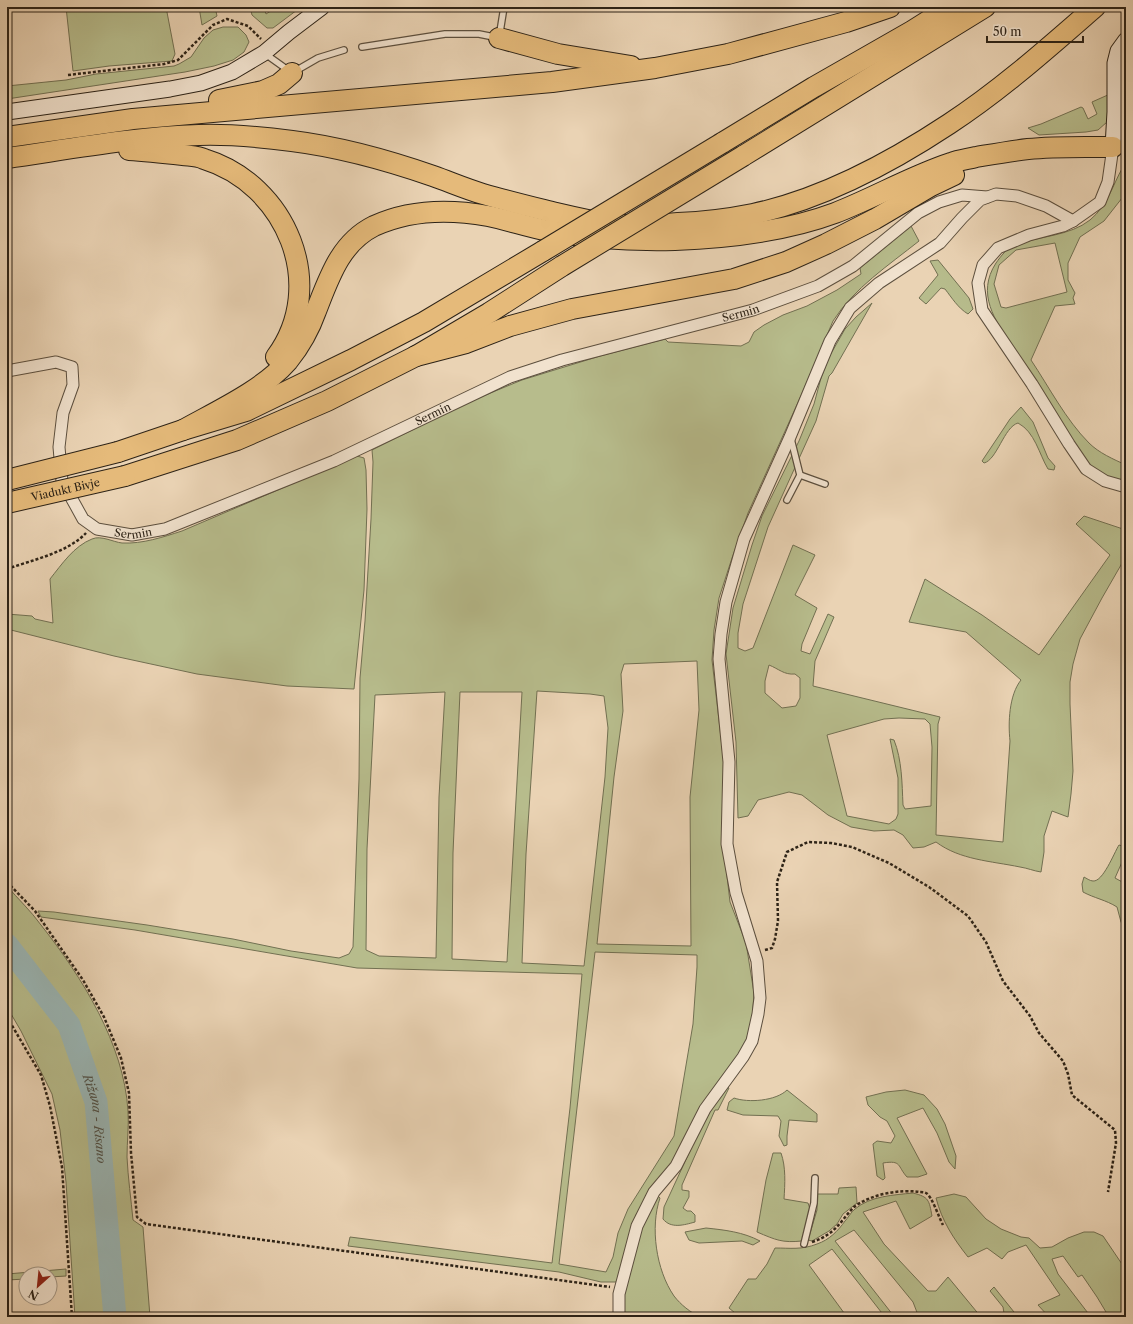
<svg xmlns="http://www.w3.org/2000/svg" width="1133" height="1324" viewBox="0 0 1133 1324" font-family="'Libre Caslon Text',serif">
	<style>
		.green { fill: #b7bc8c; stroke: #727052; fill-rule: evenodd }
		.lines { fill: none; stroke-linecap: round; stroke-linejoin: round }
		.river { stroke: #9ab6b5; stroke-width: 23 }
		.lane-casing { stroke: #5c4f3e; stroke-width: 8 }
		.street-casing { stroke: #5c4f3e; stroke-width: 13 }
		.secondary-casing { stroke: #2d2317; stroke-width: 17 }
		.highway-casing { stroke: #2d2317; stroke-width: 22 }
		.path { stroke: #2d2317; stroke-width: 2.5; stroke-dasharray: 3 2; stroke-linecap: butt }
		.lane { stroke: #f1e2ce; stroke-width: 5.5 }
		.street { stroke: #f1e2ce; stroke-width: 11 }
		.secondary { stroke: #f1e2ce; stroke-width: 15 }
		.highway { stroke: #e5ba7a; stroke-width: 20 }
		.highway-bridge-casing { stroke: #2d2317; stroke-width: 22; stroke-linecap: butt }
		.highway-bridge { stroke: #e5ba7a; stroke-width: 20 }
		.labels { text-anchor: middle; stroke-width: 3; stroke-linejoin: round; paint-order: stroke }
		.street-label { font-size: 11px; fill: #2d2317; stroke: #f1e2ce }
		.water-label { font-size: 12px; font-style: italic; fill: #4e4f46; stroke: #f1e2ce }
	</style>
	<rect width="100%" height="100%" fill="#ead3b4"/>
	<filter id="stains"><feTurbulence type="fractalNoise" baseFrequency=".005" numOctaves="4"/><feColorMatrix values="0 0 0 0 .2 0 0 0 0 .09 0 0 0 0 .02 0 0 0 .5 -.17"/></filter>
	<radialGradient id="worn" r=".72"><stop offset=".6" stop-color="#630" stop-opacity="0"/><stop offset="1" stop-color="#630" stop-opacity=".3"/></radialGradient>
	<!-- green -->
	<g class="green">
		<polygon points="66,7 166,7 175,54 172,61 109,66 73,71"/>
		<polygon points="199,7 215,7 217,16 202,25"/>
		<polygon points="250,7 264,7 266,14 277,7 301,7 273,28 267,28 252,15"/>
		<polygon points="223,27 238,27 246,35 249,42 244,52 233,60 214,66 185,72 7,99 7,86 66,80 96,74 174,66 179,64 191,57 204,38 213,30"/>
		<polygon points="1110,94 1107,122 1098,130 1086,132 1039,135 1028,128 1041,124 1081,107 1083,108 1088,119 1097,114 1092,102"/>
		<path d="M1126,165V193L1104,221L1080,237L1068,263V280L1075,293L1073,298L1075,304L1055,306L1031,360C1049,387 1066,420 1089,443C1099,453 1113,459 1126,465V482C1118,479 1108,477 1100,473C1083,464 1050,406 1038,387C1030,374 1021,360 1012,346C995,320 976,294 996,263C1001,256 1007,248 1015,245C1039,236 1070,236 1090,220C1108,205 1112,186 1123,167ZM1055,243L1067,292L1006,308L1001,307L994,284L999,265L1016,250Z"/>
		<path d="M911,226L919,241C889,265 854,288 833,321L800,398L748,513L732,558L719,598L714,630L712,660L724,764L725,859L730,902L746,943L754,993L752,1021L745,1044L665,1176L651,1190L636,1215L618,1282H601L559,1272L348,1246L350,1237L552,1263L570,1108L582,974L357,968L135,930L41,917L38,911L54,912L147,925L233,939L291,951L339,958L349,954L353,947L359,779L360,678L365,621L371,519L373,462L372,450L466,403L522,380L600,356L665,339L668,342L741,346L749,342L754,332L764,325L783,315L807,306L837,290L861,274L860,268ZM697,661L699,710L690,797L691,946L597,944L614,777L623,711L621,674L624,664ZM537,691L590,694L604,696L608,728L605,777L584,966L522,963L526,854ZM445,692L439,797L436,958L379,956L366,950L367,849L375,695ZM460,692H522L507,962L452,959L453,853ZM595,952L697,955V967L693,1024L674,1136L628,1209L618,1233L613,1257L606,1272L559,1264Z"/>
		<path d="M938,260L969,298L973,309L968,314C958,308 952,298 945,289L941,288L926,304L919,298L938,275L930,261Z"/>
		<path d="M872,303L832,373L829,376L816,421L768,527L743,604L738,633V648L745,651L753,648L793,545L815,555L795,595L817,608L802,644L801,651L810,654L828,614L834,617L815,661L813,686L940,717L938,724L936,835L1003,842L1010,741C1008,723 1009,695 1021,680L966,632L909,622L925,579L982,615L1039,655L1110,555L1076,524L1084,516L1126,530L1125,558L1102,598L1080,639L1073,664L1070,682V704L1073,771L1071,794L1068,817L1052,811L1044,836V852L1041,872C1034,871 1027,868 1020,867C991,861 960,860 936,842L924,847L913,848L903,835L894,830L874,831L851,827L828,815L802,795L789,792L758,800L748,816L738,818L736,742L726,654L733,608L752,545L762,516L799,441L814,404L821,378L829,357L845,329L856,317ZM769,665C779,669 784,675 795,674L800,678V698L796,706L782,708L765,693V681ZM899,718L925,719L930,724L932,747L931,806L905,809L903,805C902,783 902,760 894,740L890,739L898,778V814L896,819L889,824L847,816L827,735L884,719Z"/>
		<path d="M1021,407L1033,422L1048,458L1055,466L1054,470L1048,469C1039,454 1035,432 1018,423C1004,427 997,460 984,463L982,461L1010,419Z"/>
		<path d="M357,456L364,458L366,470L367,509L364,590L354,689L287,686L197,674L114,656L7,629V614L32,616L35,619L53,623L50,579C62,564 74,546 92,539C101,535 113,542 122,543C143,544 163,537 182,531Z"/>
		<path d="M1119,845L1126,847V853L1115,878L1126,884V931L1121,922L1117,907C1106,900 1094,898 1083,892L1082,884L1084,877C1086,878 1090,881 1093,881C1103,882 1114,853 1119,845Z"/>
		<path d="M7,886C18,899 31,911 41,925C82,977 124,1044 128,1111C129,1126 127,1142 127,1157C128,1178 131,1199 133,1220L143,1227L150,1317H119L111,1205L102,1109L91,1064L78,1035L49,985L7,935Z"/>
		<polygon points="7,953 44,998 67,1042 86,1092 93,1137 105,1317 75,1317 66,1182 60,1130 52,1094 21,1031 7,1007"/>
		<path d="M726,1086L729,1088L718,1110H715L682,1185V1190L689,1191V1197L683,1208L687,1211H691L695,1215V1222C684,1225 671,1229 663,1219L664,1207L695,1140L711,1108Z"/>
		<path d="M787,1090L817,1114V1122L789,1120L787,1136V1145L784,1146L779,1136L781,1121L778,1116L743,1115L727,1110L729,1102L734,1098C748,1103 776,1101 787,1090Z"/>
		<path d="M905,1090L924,1095L937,1109L945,1124L956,1156L955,1169L949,1162L937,1133L923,1108L897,1118L927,1174L918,1177H907C897,1166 902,1160 883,1163L885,1178L883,1180L877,1176L873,1144L877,1141L891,1143L895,1136L887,1121L880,1117L868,1105L866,1097L886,1092Z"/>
		<path d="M773,1153H781C786,1167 785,1184 784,1199L808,1203L810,1209L802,1241C782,1243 776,1240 757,1232L766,1180Z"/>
		<polygon points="856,1187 857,1203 843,1214 837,1224 829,1231 812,1241 808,1240 817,1210 817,1194 838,1194 839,1188"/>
		<path d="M913,1193C929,1197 929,1200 932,1216L910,1229L896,1201L863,1212L884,1244L928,1291H936L948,1277L981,1317H915L918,1315L913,1302L854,1230L835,1241L893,1315L898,1317H885L832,1249L809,1265L847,1317H734L735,1313L729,1308L748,1279H756L767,1264L775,1248C790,1248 802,1250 817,1244C829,1240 838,1231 845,1221C848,1218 851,1212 855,1209C870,1196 894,1195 913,1193Z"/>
		<path d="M954,1194L966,1197L986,1219L1001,1229L1021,1237L1029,1238L1040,1248L1052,1247L1068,1238L1084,1232H1094L1103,1236L1126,1270V1317H1109L1097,1297L1082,1275L1078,1277L1063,1256L1052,1259L1058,1274L1091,1317H1049L1038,1305L1060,1295L1026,1245L1008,1252L1002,1259L987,1248L968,1257C953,1238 942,1221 936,1198Z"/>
		<path d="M657,1195L660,1198C650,1227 656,1270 674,1296C681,1305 690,1312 700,1317H623L624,1284L639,1234Z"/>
		<path d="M706,1228C725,1230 743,1232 760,1241L753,1245L742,1241L699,1243L689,1240L685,1232Z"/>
		<polygon points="66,1269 66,1276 50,1277 50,1274 26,1274 26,1279 7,1280 7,1274"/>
		<polygon points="994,1287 1018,1317 1008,1317 1004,1313 1003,1307 990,1291"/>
	</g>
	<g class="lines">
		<!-- river -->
		<path class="river" id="s1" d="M7,945L69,1025L96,1102L115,1317"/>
		<defs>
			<g id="lane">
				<polyline points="362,47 445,34 479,34 499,38 504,7"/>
				<polyline points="264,53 292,73 318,58 344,50"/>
				<polyline points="1117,148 1126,152"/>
				<polyline points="800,475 825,484"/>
				<polyline points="787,500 800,475 791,439"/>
				<polyline points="804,1244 814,1203 815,1178"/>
			</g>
			<g id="street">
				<polyline points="1113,147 1108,182 1100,202 1073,221 1063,226 1029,235 998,248 983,265 978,283 982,310 1032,384 1069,444 1086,469 1105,481 1126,487"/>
				<path id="s2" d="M7,371L56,362L72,367L73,385L63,413L59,447L62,481L83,519L97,529L132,535L165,529L334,461L510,377L562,360L753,310L818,286L853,266L918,213L939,202L962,195L987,197"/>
				<polyline points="619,1317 619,1294 637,1226 654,1192 676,1166 705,1109 743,1057 752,1041 758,1014 760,998 757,961 736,893 727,844 729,762 719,659 721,634 726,602 744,539 790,437 830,341 850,308 879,283 940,243 962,218 980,200 996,194 1017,196 1046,206 1073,221"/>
			</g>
			<g id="secondary">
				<polyline points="7,112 170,89 201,83 232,72 264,53 289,32 322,7"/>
				<polyline points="1113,147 1115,112 1115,63 1118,51 1126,40"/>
			</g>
			<g id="highway">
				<polyline points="499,38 558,54 631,66"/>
				<polyline points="219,100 263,91 279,84 292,73"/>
				<polyline points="7,137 133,119 552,82 655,68 728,54 846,22 890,7"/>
				<polyline points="722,143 814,87 912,31 950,7"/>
				<path d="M129,150C147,151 165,153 183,155C190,156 198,156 204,159C286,184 329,285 276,357"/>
				<polyline points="743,156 985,7"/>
				<path d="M7,158C70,149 134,137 199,135C230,134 261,137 292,141C340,147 387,160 433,176C450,182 466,189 483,194C507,201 532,207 556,213C573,217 591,221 608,224C629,226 657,225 678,223C704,222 728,219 753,214C823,199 890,163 949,124C1001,90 1048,48 1095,7"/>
				<polyline points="416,356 466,343 510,326 572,309 734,279 786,262 826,244 875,219 931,186 954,175"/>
				<path d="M183,430C217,411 263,390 288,361C300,346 310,328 316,311C329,278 340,243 374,226C409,210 450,209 488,216C508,220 528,227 549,231C591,239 632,241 675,240C729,238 784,232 835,213C874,198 911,176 951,163C959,160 968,159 976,157C994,154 1011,151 1028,149C1056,146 1085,147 1113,147"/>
				<polyline points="118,452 183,430 246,411 351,360 424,322 543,251"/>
				<polyline points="125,476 237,440 327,401 416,356 489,313 562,266"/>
			</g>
		</defs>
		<!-- lane casing -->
		<use href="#lane" class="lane-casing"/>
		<!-- street casing -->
		<use href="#street" class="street-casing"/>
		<!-- secondary casing -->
		<use href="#secondary" class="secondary-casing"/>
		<!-- highway casing -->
		<use href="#highway" class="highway-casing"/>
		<!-- path -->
		<g class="path">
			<polyline points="68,75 164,64 178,60 213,25 227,19 248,26 261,39"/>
			<path d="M7,569C32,560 67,553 86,533"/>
			<polyline points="7,882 35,911 83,980 104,1017 121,1058 129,1093 131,1153 137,1217 146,1224 610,1287"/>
			<polyline points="765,950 772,948 775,939 778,921 777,882 787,852 808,842 831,843 852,847 889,863 929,887 968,916 986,942 1003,981 1030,1016 1039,1033 1063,1061 1068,1074 1072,1095 1115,1130 1116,1143 1108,1192"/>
			<polyline points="7,1017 41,1075 50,1106 62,1167 72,1317"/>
			<path d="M812,1242C825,1238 834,1231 842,1221C846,1216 850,1211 854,1207C871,1194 900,1189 920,1192C922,1192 924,1192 926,1193C932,1196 939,1218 943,1225"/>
		</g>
		<!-- lane -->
		<use href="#lane" class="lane"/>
		<!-- street -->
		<use href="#street" class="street"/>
		<!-- secondary -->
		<use href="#secondary" class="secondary"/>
		<!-- highway -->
		<use href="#highway" class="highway"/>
		<defs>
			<g id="highway-bridge">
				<polyline points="543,251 722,143"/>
				<polyline points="562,266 743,156"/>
				<polyline points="7,480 118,452"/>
				<path id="s3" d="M7,503L125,476"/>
			</g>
		</defs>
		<!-- highway-bridge casing -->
		<use href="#highway-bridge" class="highway-bridge-casing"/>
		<!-- highway-bridge -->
		<use href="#highway-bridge" class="highway-bridge"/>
	</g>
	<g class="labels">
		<!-- street labels -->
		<g class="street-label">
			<text dy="4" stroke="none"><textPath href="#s2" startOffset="929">Sermin</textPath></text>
			<text dy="4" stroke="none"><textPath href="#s2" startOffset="604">Sermin</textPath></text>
			<text dy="4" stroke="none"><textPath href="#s3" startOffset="60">Viadukt Bivje</textPath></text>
			<text dy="4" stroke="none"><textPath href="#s2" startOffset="280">Sermin</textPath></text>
		</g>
		<!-- water labels -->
		<g class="water-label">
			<text dy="4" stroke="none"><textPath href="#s1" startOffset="199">Rižana - Risano</textPath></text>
		</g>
	</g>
	<!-- margin -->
	<rect width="1133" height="1324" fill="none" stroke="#ead3b4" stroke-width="24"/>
	<rect x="8" y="8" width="1117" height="1308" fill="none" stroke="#2d2317" stroke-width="2"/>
	<rect x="12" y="12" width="1109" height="1300" fill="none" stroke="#2d2317"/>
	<!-- north arrow -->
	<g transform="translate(38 1286) rotate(207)"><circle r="19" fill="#f1e2ce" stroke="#a39685"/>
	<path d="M0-3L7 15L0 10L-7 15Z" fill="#8f2418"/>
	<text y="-6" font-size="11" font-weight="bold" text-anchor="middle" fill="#2d2317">N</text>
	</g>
	<!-- scale -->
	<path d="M987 36v6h96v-6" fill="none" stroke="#2d2317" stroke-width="2"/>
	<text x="993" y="36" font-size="12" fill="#2d2317" stroke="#f1e2ce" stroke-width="3" paint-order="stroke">50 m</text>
	<rect width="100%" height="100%" filter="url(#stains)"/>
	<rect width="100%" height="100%" fill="url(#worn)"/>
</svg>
